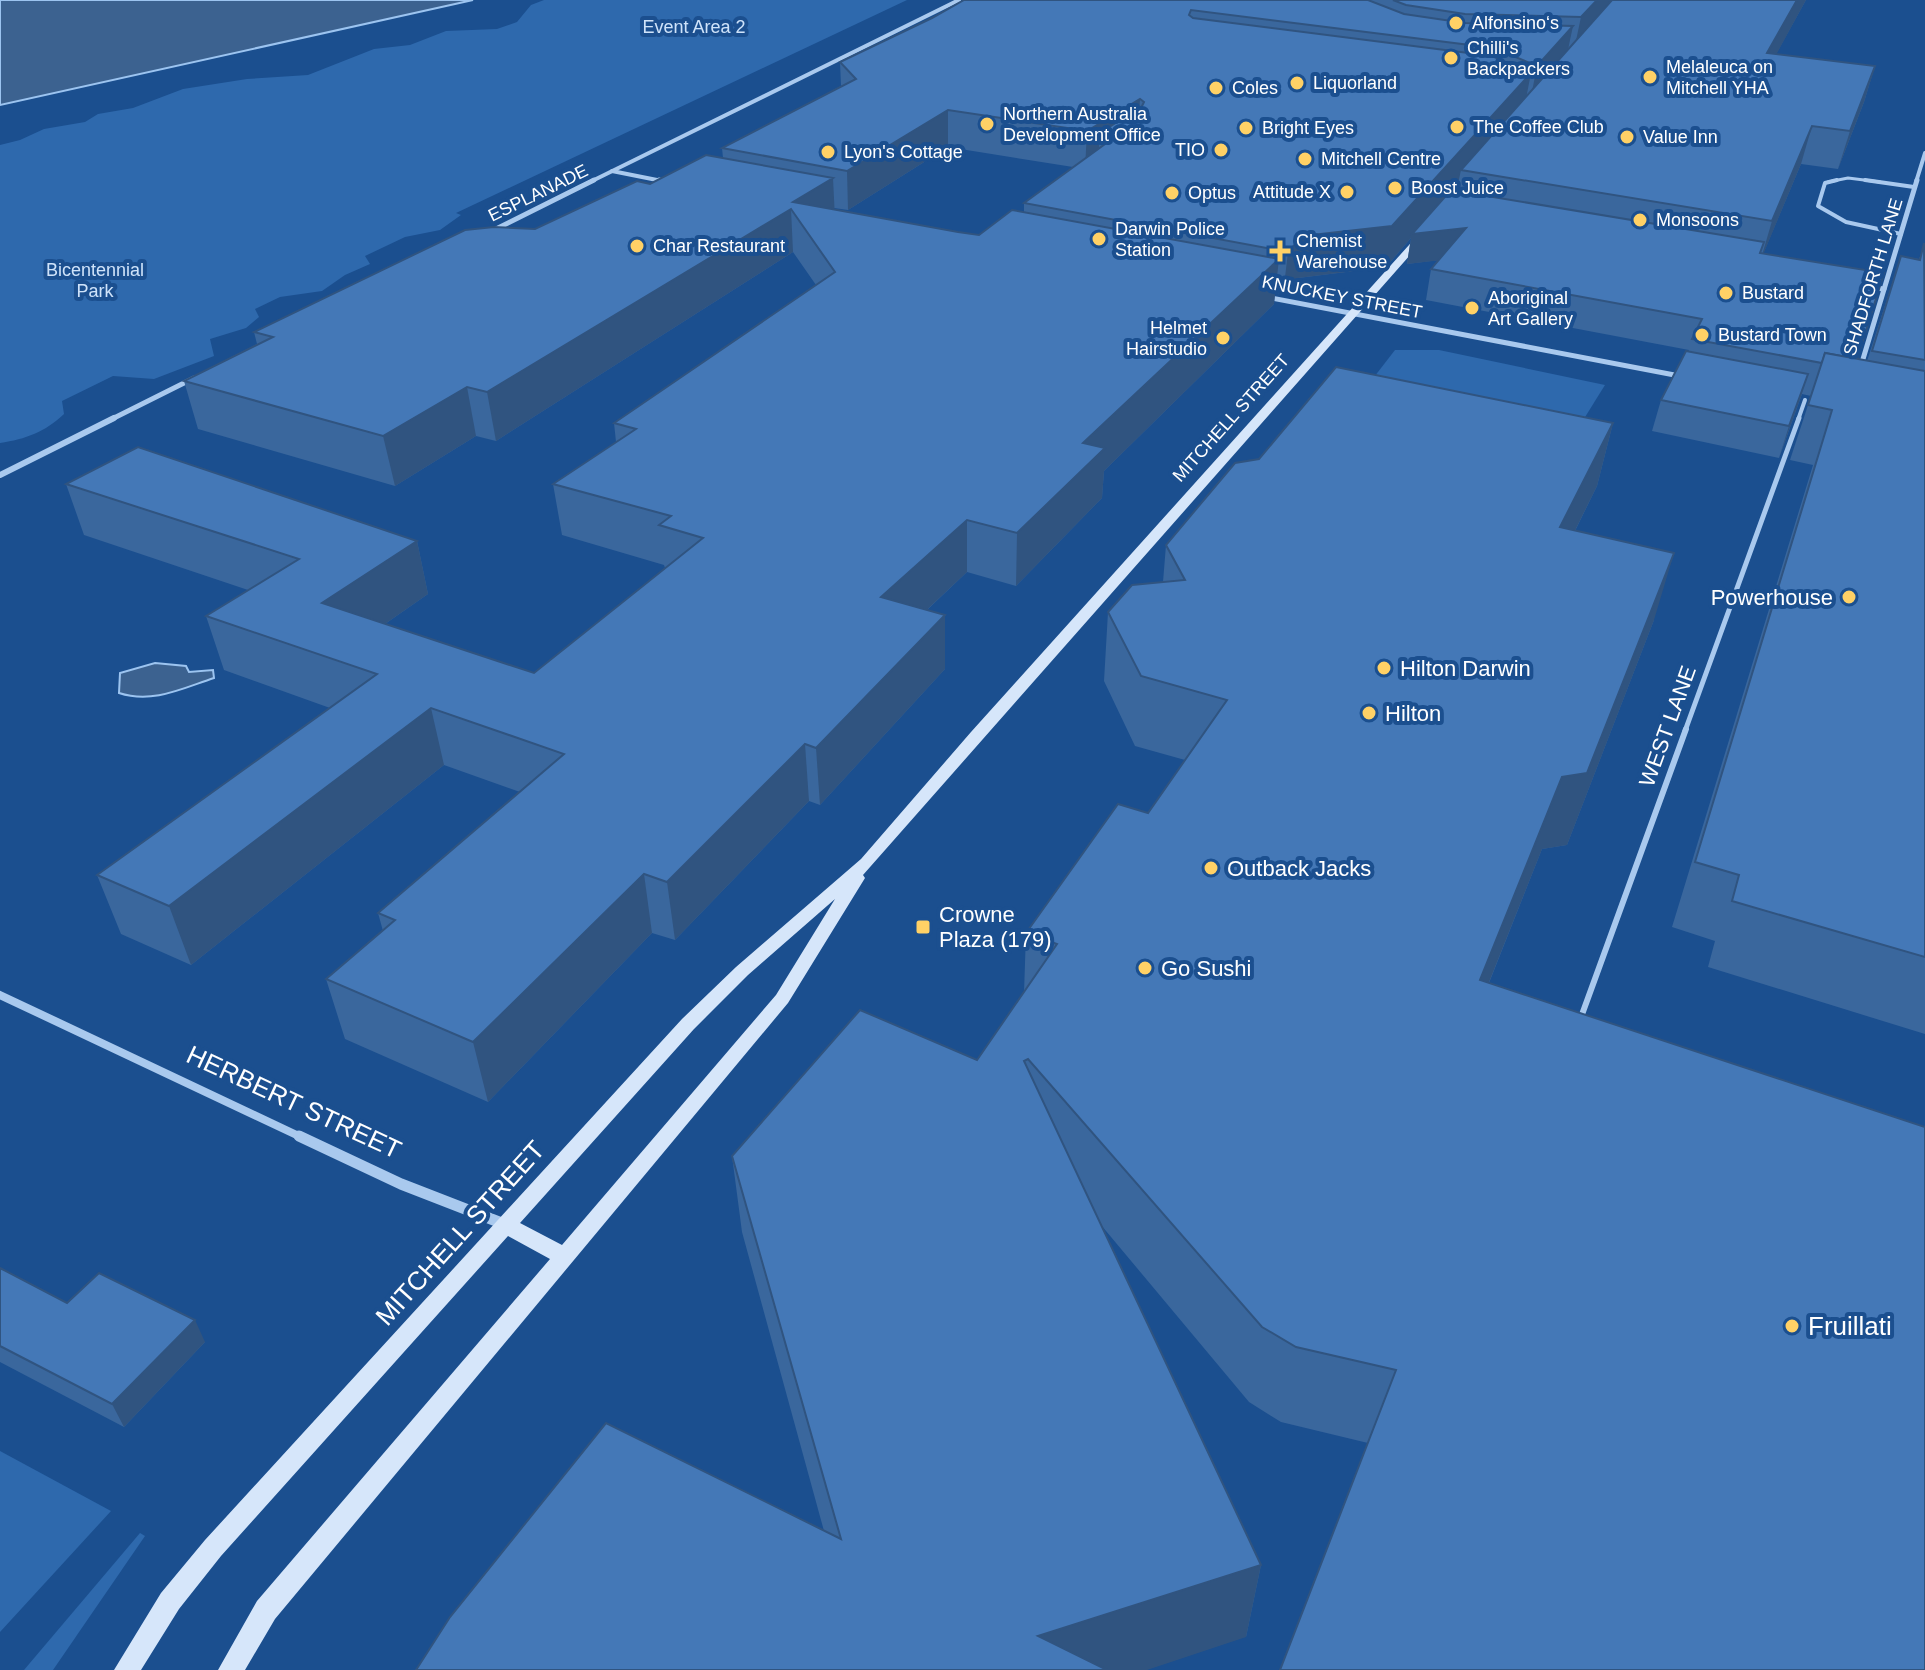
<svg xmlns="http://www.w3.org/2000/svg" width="1925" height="1670" viewBox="0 0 1925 1670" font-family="Helvetica,sans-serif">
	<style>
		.green { fill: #2e69ad }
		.water { fill: #3c6290; stroke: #9cc4f0; stroke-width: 2 }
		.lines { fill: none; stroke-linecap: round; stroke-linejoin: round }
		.lane-far3 { stroke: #a9c9ee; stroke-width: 3 }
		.lane-far2 { stroke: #a9c9ee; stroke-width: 4 }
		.lane-far1 { stroke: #a9c9ee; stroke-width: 5 }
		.lane { stroke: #a9c9ee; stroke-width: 6 }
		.street-far4 { stroke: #a9c9ee; stroke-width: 4 }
		.street-far3 { stroke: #a9c9ee; stroke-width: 5 }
		.street-far2 { stroke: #a9c9ee; stroke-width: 6 }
		.street-far1 { stroke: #a9c9ee; stroke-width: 8 }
		.street { stroke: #a9c9ee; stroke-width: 11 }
		.secondary { fill: #d6e6fa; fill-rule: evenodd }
		.wall { fill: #3a679d; fill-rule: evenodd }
		.shaded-wall { fill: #305480 }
		.building { fill: #4478b7; stroke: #305480; stroke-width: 2 }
		.poi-dot { fill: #ffd166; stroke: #1b4f8f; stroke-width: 3 }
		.labels { text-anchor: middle; stroke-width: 8; stroke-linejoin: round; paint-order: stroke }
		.far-poi-label { font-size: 18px; fill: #fff; stroke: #1b4f8f; text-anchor: start }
		.far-park-label { font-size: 18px; fill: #cfe3fa; stroke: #1b4f8f }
		.far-street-label { font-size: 18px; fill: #fff; stroke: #1b4f8f }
		.poi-label { font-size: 22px; fill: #fff; stroke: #1b4f8f; text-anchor: start }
		.street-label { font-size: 22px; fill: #fff; stroke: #1b4f8f }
		.near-street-label { font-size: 26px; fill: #fff; stroke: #1b4f8f }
		.near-poi-label { font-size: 26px; fill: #fff; stroke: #1b4f8f; text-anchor: start }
	</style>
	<rect width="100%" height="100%" fill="#1b4f8f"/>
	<!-- green -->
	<g class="green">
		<path d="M544,0H907L456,213L461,215L440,230L405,237L365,256L370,264L345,275L322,291L280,297L255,309L259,317L246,328L210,339L214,356L154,379L113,376L62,401L64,414C45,432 26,439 0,443V145L20,140L44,129L85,122L98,114L133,108L183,89L247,79L308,75L374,49L410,45L446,31L497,29L517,22L531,5Z"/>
		<polygon points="1395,350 1439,350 1605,385 1562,454 1347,412"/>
		<polygon points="0,1451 111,1511 0,1632"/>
		<polygon points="140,1533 145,1536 53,1670 24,1670"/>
	</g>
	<!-- water -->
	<g class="water">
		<polygon points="0,0 473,0 0,105"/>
		<path d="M155,663L186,666L189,672L213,670L214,678C183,688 153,704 119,693L120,673Z"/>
	</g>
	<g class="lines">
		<!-- lane-far3 -->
		<polyline class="lane-far3" points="1828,182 1848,178 1880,182"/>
		<!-- lane-far2 -->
		<g class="lane-far2">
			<polyline points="1837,180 1825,183 1818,206 1846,222 1901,234"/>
			<polyline points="1865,180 1914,187"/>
			<polyline points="1798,420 1805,400"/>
		</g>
		<!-- lane-far1 -->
		<polyline class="lane-far1" points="1685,731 1799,418"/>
		<!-- lane -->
		<polyline class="lane" points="1580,1020 1686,729"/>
		<!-- street-far4 -->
		<g class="street-far4">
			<polyline points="612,171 667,182"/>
			<polyline points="590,182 959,0"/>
			<polyline points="1916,182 1925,153"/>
		</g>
		<!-- street-far3 -->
		<g class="street-far3">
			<polyline points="659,180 667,182"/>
			<polyline points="490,232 594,180"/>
			<polyline points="1868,287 1884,289"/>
			<polyline points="1266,297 1685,377"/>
			<polyline points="1860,369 1917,180"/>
			<polyline points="110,420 194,378"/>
		</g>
		<!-- street-far2 -->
		<polyline class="street-far2" points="0,475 114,418"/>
		<!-- street-far1 -->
		<polyline class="street-far1" points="0,995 303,1138"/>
		<!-- street -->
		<polyline class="street" points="299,1136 401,1184 504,1224"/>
		<!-- secondary -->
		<path class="secondary" d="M1418,235L1426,237L863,875L865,878L788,1003L275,1619L245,1670H218L257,1601L550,1259L508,1236L221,1556L179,1609L141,1670H114L161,1593L205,1540L682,1019L736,967L861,859L971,732ZM835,899L776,995L562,1245L520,1223L694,1029L748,975Z"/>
	</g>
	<!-- wall -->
	<g class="wall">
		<path d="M964,0H1806L1776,54L1875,66L1864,102L1838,169L1801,164L1763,254L1857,359L1867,361L1901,256L1919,259L1925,244V1034L1708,967L1715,941L1672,927L1813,465L1790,460L1811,396L1802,394L1779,458L1652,431L1661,400L1689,350L1426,300L1431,269L1439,260L1407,264L1411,238L1386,267L1298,278L1283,294L1275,293L1274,304L1104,471L1102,498L1016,586L967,572L927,610L945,615V669L820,805L809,801L675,940L652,933L488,1102L345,1039L326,979L383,931L378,913L520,792L444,765L191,965L121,934L97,875L330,708L224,670L206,616L248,590L84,535L66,484L417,541L428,594L385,624L534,673L665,568L664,565L562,535L553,484L616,442L614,423L816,285L793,252L496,441L476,436L395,486L198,429L184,381L257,344L254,332L535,229L650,184L723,158L722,148L841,86L840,62L932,18ZM948,147L1073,167L1024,203V213L979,235L958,232L834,209V208L848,210Z"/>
		<polygon points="1613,423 1597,486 1575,531 1654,620 1567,845 1542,849 1489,983 1925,1127 1368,1443 1281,1422 1249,1402 1101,1225 1261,1565 1246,1637 416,1670 824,1531 742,1232 732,1156 977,1060 1024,993 1026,933 1148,813 1185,760 1135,746 1104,681 1108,612 1163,582 1166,545"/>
		<polygon points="0,1268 67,1303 205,1342 124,1427 0,1362"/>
	</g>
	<!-- shaded-wall -->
	<g class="shaded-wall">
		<polygon points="1597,0 1618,0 1574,50 1581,17"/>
		<polygon points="1797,0 1806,0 1758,88 1767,53"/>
		<polygon points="1573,26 1566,59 1530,102 1537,66"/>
		<polygon points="1875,66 1864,102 1838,169 1850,131"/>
		<polygon points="1531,73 1524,109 1461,170 1458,184 1415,234 1466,228 1460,258 1407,264 1411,238 1386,267 1298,278 1283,294 1288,252 1303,236"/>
		<polygon points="1140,99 1138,136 1116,136 1100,133 1098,161 1085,169 1087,131"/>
		<polygon points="948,110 948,147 848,210 847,171"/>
		<polygon points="1812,126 1801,164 1760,262 1772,221"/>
		<polygon points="833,178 835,219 793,202"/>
		<polygon points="791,209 793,252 496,441 487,392"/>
		<polygon points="1279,259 1274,304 1104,471 1102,498 1016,586 1017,533 1083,443"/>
		<polygon points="1808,374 1798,404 1779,458 1789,426"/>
		<polygon points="467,387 476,436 395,486 383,436"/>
		<polygon points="1613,423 1597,486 1544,593 1560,527"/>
		<polygon points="967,520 967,572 883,651 881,597"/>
		<polygon points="417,541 428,594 336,658 322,603"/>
		<polygon points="1674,553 1654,620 1567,845 1542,849 1460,1055 1480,980 1562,777"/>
		<polygon points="945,615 945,669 820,805 816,748"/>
		<polygon points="431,708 444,765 191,965 169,906"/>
		<polygon points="805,744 809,801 675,940 667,882"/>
		<polygon points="644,874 652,933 488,1102 473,1042"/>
		<polygon points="195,1320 205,1342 124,1427 112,1404"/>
		<polygon points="1261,1565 1246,1637 1147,1670 1036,1670 1038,1636"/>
	</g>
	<!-- building -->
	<g class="building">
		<polygon points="964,0 1368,0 1404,14 1465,23 1573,26 1537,66 1494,48 1191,10 1189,15 1193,18 1492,56 1531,73 1392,226 1303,236 1288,252 1024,203 1116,136 1100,133 1142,106 1144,102 1140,99 1087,131 948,110 847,171 722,148 856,79 840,62 932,18"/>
		<polygon points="1393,0 1597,0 1581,17 1465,14 1406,5"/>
		<polygon points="1612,0 1797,0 1767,53 1875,66 1850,131 1812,126 1772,221 1461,170"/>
		<polygon points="706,155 833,178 793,202 958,232 979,235 1012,210 1279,259 1083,443 1105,448 1017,533 967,520 881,597 945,615 816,748 805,744 667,882 644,874 473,1042 326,979 395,920 378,913 564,754 431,708 169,906 97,875 377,674 206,616 299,559 66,484 138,447 417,541 322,603 534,673 703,538 659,525 671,516 553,484 636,429 614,423 835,272 791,209 487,392 467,387 383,436 184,381 273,337 254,332 465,230 494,227 535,229 637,181 650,184"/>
		<polygon points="1451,190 1764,242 1760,253 1884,273 1857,359 1825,353 1822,363 1692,339 1702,319 1431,269 1466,228 1412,234"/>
		<polygon points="1924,243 1925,360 1872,351 1901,256 1920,260"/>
		<polygon points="1686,351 1808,374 1789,426 1661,400"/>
		<polygon points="1825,353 1925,371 1925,957 1732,901 1739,875 1695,862 1832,410 1808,405"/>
		<polygon points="1336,367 1613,423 1560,527 1674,553 1587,773 1562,777 1480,980 1925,1127 1925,1670 1280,1670 1396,1370 1296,1347 1262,1327 1028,1059 1024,1061 1261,1565 1038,1636 1107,1670 416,1670 450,1617 606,1423 841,1539 732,1156 860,1010 977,1060 1057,944 1026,933 1118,804 1148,813 1227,700 1141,676 1108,612 1132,585 1185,580 1166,545 1235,463 1259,459"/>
		<polygon points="0,1268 67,1303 99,1273 195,1320 112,1404 0,1346"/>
	</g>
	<!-- markers -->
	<g class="poi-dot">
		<circle cx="1456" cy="23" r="8"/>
		<circle cx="1451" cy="58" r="8"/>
		<circle cx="1650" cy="77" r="8"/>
		<circle cx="1297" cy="83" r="8"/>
		<circle cx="1216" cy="88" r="8"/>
		<circle cx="987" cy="124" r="8"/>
		<circle cx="1457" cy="127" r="8"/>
		<circle cx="1246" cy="128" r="8"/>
		<circle cx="1627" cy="137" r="8"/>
		<circle cx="1221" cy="150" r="8"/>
		<circle cx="828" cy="152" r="8"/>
		<circle cx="1305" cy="159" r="8"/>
		<circle cx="1395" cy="188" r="8"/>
		<circle cx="1347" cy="192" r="8"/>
		<circle cx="1172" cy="193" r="8"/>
		<circle cx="1640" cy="220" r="8"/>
		<circle cx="1099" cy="239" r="8"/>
		<circle cx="637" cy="246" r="8"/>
		<path d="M1276 239h8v8h8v8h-8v8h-8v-8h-8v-8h8z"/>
		<circle cx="1726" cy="293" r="8"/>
		<circle cx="1472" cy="308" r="8"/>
		<circle cx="1702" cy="335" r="8"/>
		<circle cx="1223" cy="338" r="8"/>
		<circle cx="1849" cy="597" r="8"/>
		<circle cx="1384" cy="668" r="8"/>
		<circle cx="1369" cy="713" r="8"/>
		<circle cx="1211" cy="868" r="8"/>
		<rect x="915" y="919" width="16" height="16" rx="4"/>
		<circle cx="1145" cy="968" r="8"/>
		<circle cx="1792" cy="1326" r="8"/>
	</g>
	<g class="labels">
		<!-- far-poi labels -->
		<g class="far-poi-label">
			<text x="1472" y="29">Alfonsino‘s</text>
			<text x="1467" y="54">Chilli's<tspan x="1467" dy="21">Backpackers</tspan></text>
			<text x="1666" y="73">Melaleuca on<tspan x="1666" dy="21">Mitchell YHA</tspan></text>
			<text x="1313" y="89">Liquorland</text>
			<text x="1232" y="94">Coles</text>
			<text x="1003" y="120">Northern Australia<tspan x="1003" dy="21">Development Office</tspan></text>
			<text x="1473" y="133">The Coffee Club</text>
			<text x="1262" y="134">Bright Eyes</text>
			<text x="1643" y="143">Value Inn</text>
			<text x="1205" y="156" text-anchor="end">TIO</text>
			<text x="844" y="158">Lyon's Cottage</text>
			<text x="1321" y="165">Mitchell Centre</text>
			<text x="1411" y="194">Boost Juice</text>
			<text x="1331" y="198" text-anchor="end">Attitude X</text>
			<text x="1188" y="199">Optus</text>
			<text x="1656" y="226">Monsoons</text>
			<text x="1115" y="235">Darwin Police<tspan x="1115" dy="21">Station</tspan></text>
			<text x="1296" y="247">Chemist<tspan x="1296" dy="21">Warehouse</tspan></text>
			<text x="653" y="252">Char Restaurant</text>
			<text x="1742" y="299">Bustard</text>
			<text x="1488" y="304">Aboriginal<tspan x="1488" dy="21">Art Gallery</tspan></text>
			<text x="1207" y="334" text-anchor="end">Helmet<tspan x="1207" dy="21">Hairstudio</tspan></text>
			<text x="1718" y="341">Bustard Town</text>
		</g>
		<!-- far-park labels -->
		<g class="far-park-label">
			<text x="694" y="33">Event Area 2</text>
			<text x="95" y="276">Bicentennial<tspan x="95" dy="21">Park</tspan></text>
		</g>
		<!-- far-street labels -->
		<g class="far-street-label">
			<text transform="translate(538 193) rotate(-26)" y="6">ESPLANADE</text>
			<text transform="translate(1873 277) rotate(-73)" y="6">SHADFORTH LANE</text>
			<text transform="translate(1342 297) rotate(11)" y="6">KNUCKEY STREET</text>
			<text transform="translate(1231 418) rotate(-48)" y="6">MITCHELL STREET</text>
		</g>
		<!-- poi labels -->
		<g class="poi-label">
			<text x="1833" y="605" text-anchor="end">Powerhouse</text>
			<text x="1400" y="676">Hilton Darwin</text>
			<text x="1385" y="721">Hilton</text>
			<text x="1227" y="876">Outback Jacks</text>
			<text x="939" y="922">Crowne<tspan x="939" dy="25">Plaza (179)</tspan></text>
			<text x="1161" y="976">Go Sushi</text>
		</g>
		<!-- street labels -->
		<g class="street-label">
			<text transform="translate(1667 726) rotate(-70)" y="8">WEST LANE</text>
		</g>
		<!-- near-street labels -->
		<g class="near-street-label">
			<text transform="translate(294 1102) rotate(25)" y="9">HERBERT STREET</text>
			<text transform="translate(460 1233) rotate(-48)" y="9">MITCHELL STREET</text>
		</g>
		<!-- near-poi labels -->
		<g class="near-poi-label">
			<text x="1808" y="1335">Fruillati</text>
		</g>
	</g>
</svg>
